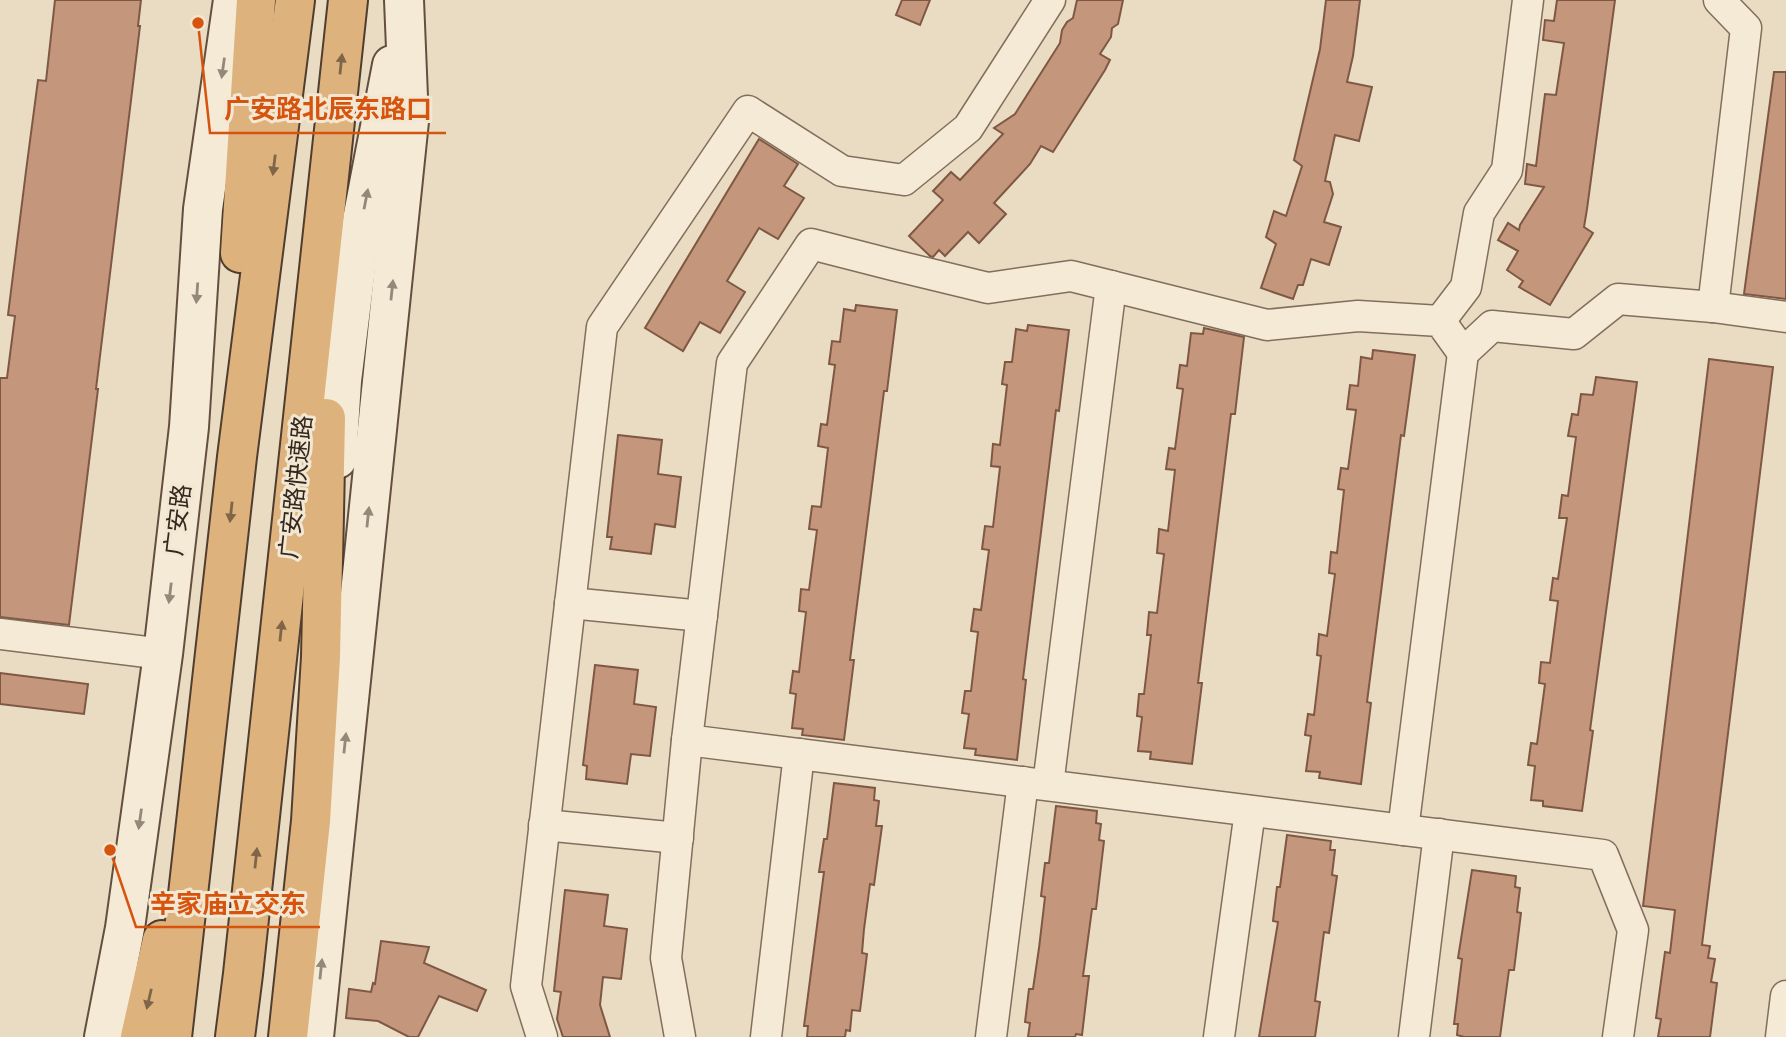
<svg xmlns="http://www.w3.org/2000/svg" width="1786" height="1037" viewBox="0 0 1786 1037" font-family="'Zilla Slab','Noto Sans SC',serif">
	<style>
		.building { fill: #c4967c; stroke: #7f5844; stroke-width: 2 }
		.lines { fill: none; stroke-linecap: round; stroke-linejoin: round }
		.minor-casing { stroke: #826e5c; stroke-width: 33 }
		.secondary-casing { stroke: #634f3f; stroke-width: 42 }
		.trunk-casing { stroke: #503d2f; stroke-width: 42 }
		.minor { stroke: #f5ead5; stroke-width: 30 }
		.secondary { stroke: #f5ead5; stroke-width: 38 }
		.trunk { stroke: #ddb27c; stroke-width: 38 }
		.oneway { fill: #7f6648 }
		.oneway2 { fill: #94887a }
		.labels { text-anchor: middle; stroke-width: 6; stroke-linejoin: round; paint-order: stroke }
		.street-label { font-size: 24px; fill: #33271e; stroke: #f2e7d2 }
		.leader { fill: none; stroke: #d6540e; stroke-width: 2.5 }
		.callout-dot { fill: #d6540e; stroke: #f2e7d2; stroke-width: 2.5 }
		.callout-label { font-size: 26px; text-anchor: middle; font-weight: bold; fill: #d6540e; stroke: #f2e7d2; stroke-width: 6; stroke-linejoin: round; paint-order: stroke }
	</style>
	<rect width="100%" height="100%" fill="#e9dcc3"/>
	<!-- building -->
	<g class="building">
		<polygon points="55,0 141,0 138,26 140,26 96,389 98,389 69,625 0,617 0,378 7,378 15,316 8,315 26,171 38,80 46,81"/>
		<polygon points="902,0 930,0 920,25 896,15"/>
		<polygon points="1077,0 1123,0 1118,24 1112,28 1111,37 1100,54 1110,60 1105,70 1053,152 1041,146 1030,164 994,203 1006,214 979,243 968,232 945,256 939,250 933,257 930,256 909,236 943,200 933,191 951,172 960,180 1003,134 994,128 1015,114 1060,43 1062,30 1067,22 1073,18"/>
		<polygon points="1326,0 1360,0 1353,56 1347,82 1372,87 1359,141 1335,135 1325,181 1330,182 1333,194 1324,222 1341,227 1329,265 1311,259 1303,285 1298,285 1293,299 1261,288 1276,244 1266,237 1274,211 1286,216 1302,166 1294,160 1320,49"/>
		<polygon points="1557,0 1615,0 1587,209 1584,227 1593,233 1550,305 1519,287 1523,281 1507,270 1518,251 1498,240 1508,223 1519,230 1520,225 1544,187 1525,184 1527,164 1536,166 1545,94 1556,95 1564,43 1543,40 1545,20 1554,21"/>
		<polygon points="1774,72 1786,72 1786,299 1744,294"/>
		<polygon points="759,139 798,164 784,186 804,198 778,239 759,228 727,281 745,292 720,333 700,322 683,351 645,328"/>
		<polygon points="856,305 897,310 887,391 884,391 850,660 854,660 844,740 802,735 803,729 792,728 796,694 790,693 793,671 799,672 806,612 799,611 801,589 809,590 817,530 809,529 812,506 821,507 828,448 818,446 821,424 827,425 835,365 829,364 832,341 840,342 844,309 855,311"/>
		<polygon points="1028,325 1069,330 1059,411 1056,410 1023,679 1026,680 1017,760 975,755 976,749 964,748 969,714 962,713 965,691 971,691 978,632 971,631 974,609 981,610 989,550 982,549 985,526 993,527 1000,467 991,466 993,444 1000,445 1007,385 1002,384 1005,362 1012,362 1016,329 1027,331"/>
		<polygon points="1204,328 1244,337 1235,414 1231,414 1198,683 1202,683 1192,764 1150,759 1151,752 1138,751 1142,717 1137,716 1139,694 1144,694 1151,635 1147,635 1149,612 1157,613 1164,554 1157,553 1159,529 1168,531 1175,470 1166,469 1169,448 1175,449 1183,389 1177,388 1180,365 1187,366 1191,333 1203,334"/>
		<polygon points="1373,350 1415,355 1404,436 1401,435 1367,702 1371,703 1361,784 1319,778 1320,772 1306,771 1311,736 1305,735 1308,714 1314,715 1321,656 1317,655 1319,634 1327,636 1335,574 1329,573 1331,552 1337,553 1344,490 1338,489 1341,468 1348,469 1356,410 1347,409 1350,385 1358,386 1361,357 1372,359"/>
		<polygon points="1709,359 1773,367 1702,945 1710,946 1708,958 1715,959 1711,982 1717,983 1710,1037 1658,1037 1661,1019 1656,1018 1665,952 1670,953 1675,910 1643,906"/>
		<polygon points="1596,377 1637,382 1590,730 1593,731 1582,811 1543,806 1543,801 1531,800 1535,766 1528,765 1531,743 1537,744 1545,684 1539,683 1541,662 1550,663 1558,601 1550,600 1553,578 1558,579 1567,518 1559,518 1562,495 1568,496 1576,437 1568,436 1572,414 1578,415 1581,394 1593,395"/>
		<polygon points="618,435 662,440 658,474 681,477 675,527 655,524 651,554 610,549 612,537 607,537"/>
		<polygon points="595,665 638,670 634,704 656,707 650,756 631,754 627,784 586,779 587,766 583,765"/>
		<polygon points="0,673 88,684 84,714 0,704"/>
		<polygon points="834,783 875,788 874,800 879,801 876,826 882,826 874,885 870,884 864,929 862,953 867,954 860,1011 852,1010 850,1031 846,1030 845,1037 807,1037 808,1026 804,1026 824,872 819,872 824,839 827,839"/>
		<polygon points="1056,806 1097,811 1096,823 1101,824 1099,840 1104,841 1096,909 1092,909 1083,976 1089,976 1082,1035 1076,1034 1075,1037 1028,1037 1030,1023 1025,1022 1029,989 1033,989 1039,948 1045,897 1041,896 1045,863 1049,863"/>
		<polygon points="1287,835 1331,841 1330,850 1335,850 1332,875 1337,876 1329,933 1324,932 1315,1001 1320,1002 1315,1037 1259,1037 1278,922 1273,921 1277,887 1280,887"/>
		<polygon points="1472,870 1516,876 1515,887 1520,888 1517,912 1521,913 1514,970 1509,970 1500,1037 1464,1037 1457,1035 1458,1024 1454,1024 1462,959 1458,958"/>
		<polygon points="565,890 608,895 604,926 627,929 621,979 603,977 600,1005 610,1037 563,1037 557,1019 561,992 554,991"/>
		<polygon points="381,941 429,947 424,963 486,990 477,1011 439,996 418,1037 409,1037 378,1021 346,1018 349,989 371,992 373,983 375,984"/>
	</g>
	<g class="lines">
		<defs>
			<g id="minor">
				<polyline points="1713,307 1746,28 1719,0"/>
				<polyline points="1440,321 1466,287 1479,213 1507,170 1528,0"/>
				<polyline points="570,603 702,616"/>
				<polyline points="0,634 163,654"/>
				<polyline points="1048,785 1111,286"/>
				<polyline points="544,825 678,838"/>
				<polyline points="1403,830 1463,353"/>
				<polyline points="542,1037 526,986 602,327 748,111 842,171 904,180 968,128 1050,0"/>
				<polyline points="680,1037 666,958 687,740"/>
				<polyline points="766,1037 799,754"/>
				<polyline points="991,1037 1023,782"/>
				<polyline points="1219,1037 1250,811"/>
				<polyline points="1414,1037 1439,834"/>
				<polyline points="1618,1037 1633,930 1603,855 687,740 732,363 811,244 893,265 988,288 1071,276 1267,325 1358,316 1440,321 1463,353 1492,326 1574,334 1618,299 1713,307 1786,317"/>
				<polyline points="1781,1037 1786,996"/>
			</g>
			<g id="secondary">
				<polyline points="337,459 342,381 362,220 392,65"/>
				<polyline points="104,1037 125,928 163,654 189,427 203,209 233,0"/>
				<polyline points="314,1037 409,121 404,0"/>
			</g>
			<g id="trunk">
				<polyline points="240,253 256,0"/>
				<polyline points="140,1037 162,940"/>
				<polyline points="172,1037 237,457 295,0"/>
				<polyline points="235,1037 243,974 348,0"/>
				<polyline points="288,1037 311,821 321,657 326,418"/>
			</g>
		</defs>
		<!-- minor casing -->
		<use href="#minor" class="minor-casing"/>
		<!-- secondary casing -->
		<use href="#secondary" class="secondary-casing"/>
		<!-- trunk casing -->
		<use href="#trunk" class="trunk-casing"/>
		<!-- minor -->
		<use href="#minor" class="minor"/>
		<!-- secondary -->
		<use href="#secondary" class="secondary"/>
		<!-- trunk -->
		<use href="#trunk" class="trunk"/>
	</g>
	<!-- one-way arrows -->
	<defs><path id="oneway-solid" d="M-6-.8H1V-3.2L6.5 0L1 3.2V.8H-6Z" transform="scale(1.75)"/></defs>
	<g class="oneway">
		<use href="#oneway-solid" transform="translate(341 64) rotate(-84)"/>
		<use href="#oneway-solid" transform="translate(274 165) rotate(97)"/>
		<use href="#oneway-solid" transform="translate(231 512) rotate(96)"/>
		<use href="#oneway-solid" transform="translate(281 631) rotate(-84)"/>
		<use href="#oneway-solid" transform="translate(256 858) rotate(-84)"/>
		<use href="#oneway-solid" transform="translate(149 999) rotate(103)"/>
	</g>
	<g class="oneway2">
		<use href="#oneway-solid" transform="translate(223 68) rotate(98)"/>
		<use href="#oneway-solid" transform="translate(366 199) rotate(-79)"/>
		<use href="#oneway-solid" transform="translate(392 290) rotate(-84)"/>
		<use href="#oneway-solid" transform="translate(197 293) rotate(94)"/>
		<use href="#oneway-solid" transform="translate(368 517) rotate(-84)"/>
		<use href="#oneway-solid" transform="translate(170 593) rotate(97)"/>
		<use href="#oneway-solid" transform="translate(345 743) rotate(-84)"/>
		<use href="#oneway-solid" transform="translate(140 819) rotate(98)"/>
		<use href="#oneway-solid" transform="translate(321 969) rotate(-84)"/>
	</g>
	<g class="labels">
		<!-- street labels -->
		<g class="street-label">
			<text transform="translate(296 487) rotate(-84)" y="8">广安路快速路</text>
			<text transform="translate(178 520) rotate(-83)" y="8">广安路</text>
		</g>
	</g>
	<!-- callouts -->
	<path class="leader" d="M198 23L210 133H446M110 850L136 927H320"/>
	<g class="callout-dot">
		<circle cx="198" cy="23" r="7"/>
		<circle cx="110" cy="850" r="7"/>
	</g>
	<g class="callout-label">
		<text x="328" y="118">广安路北辰东路口</text>
		<text x="228" y="913">辛家庙立交东</text>
	</g>
</svg>
